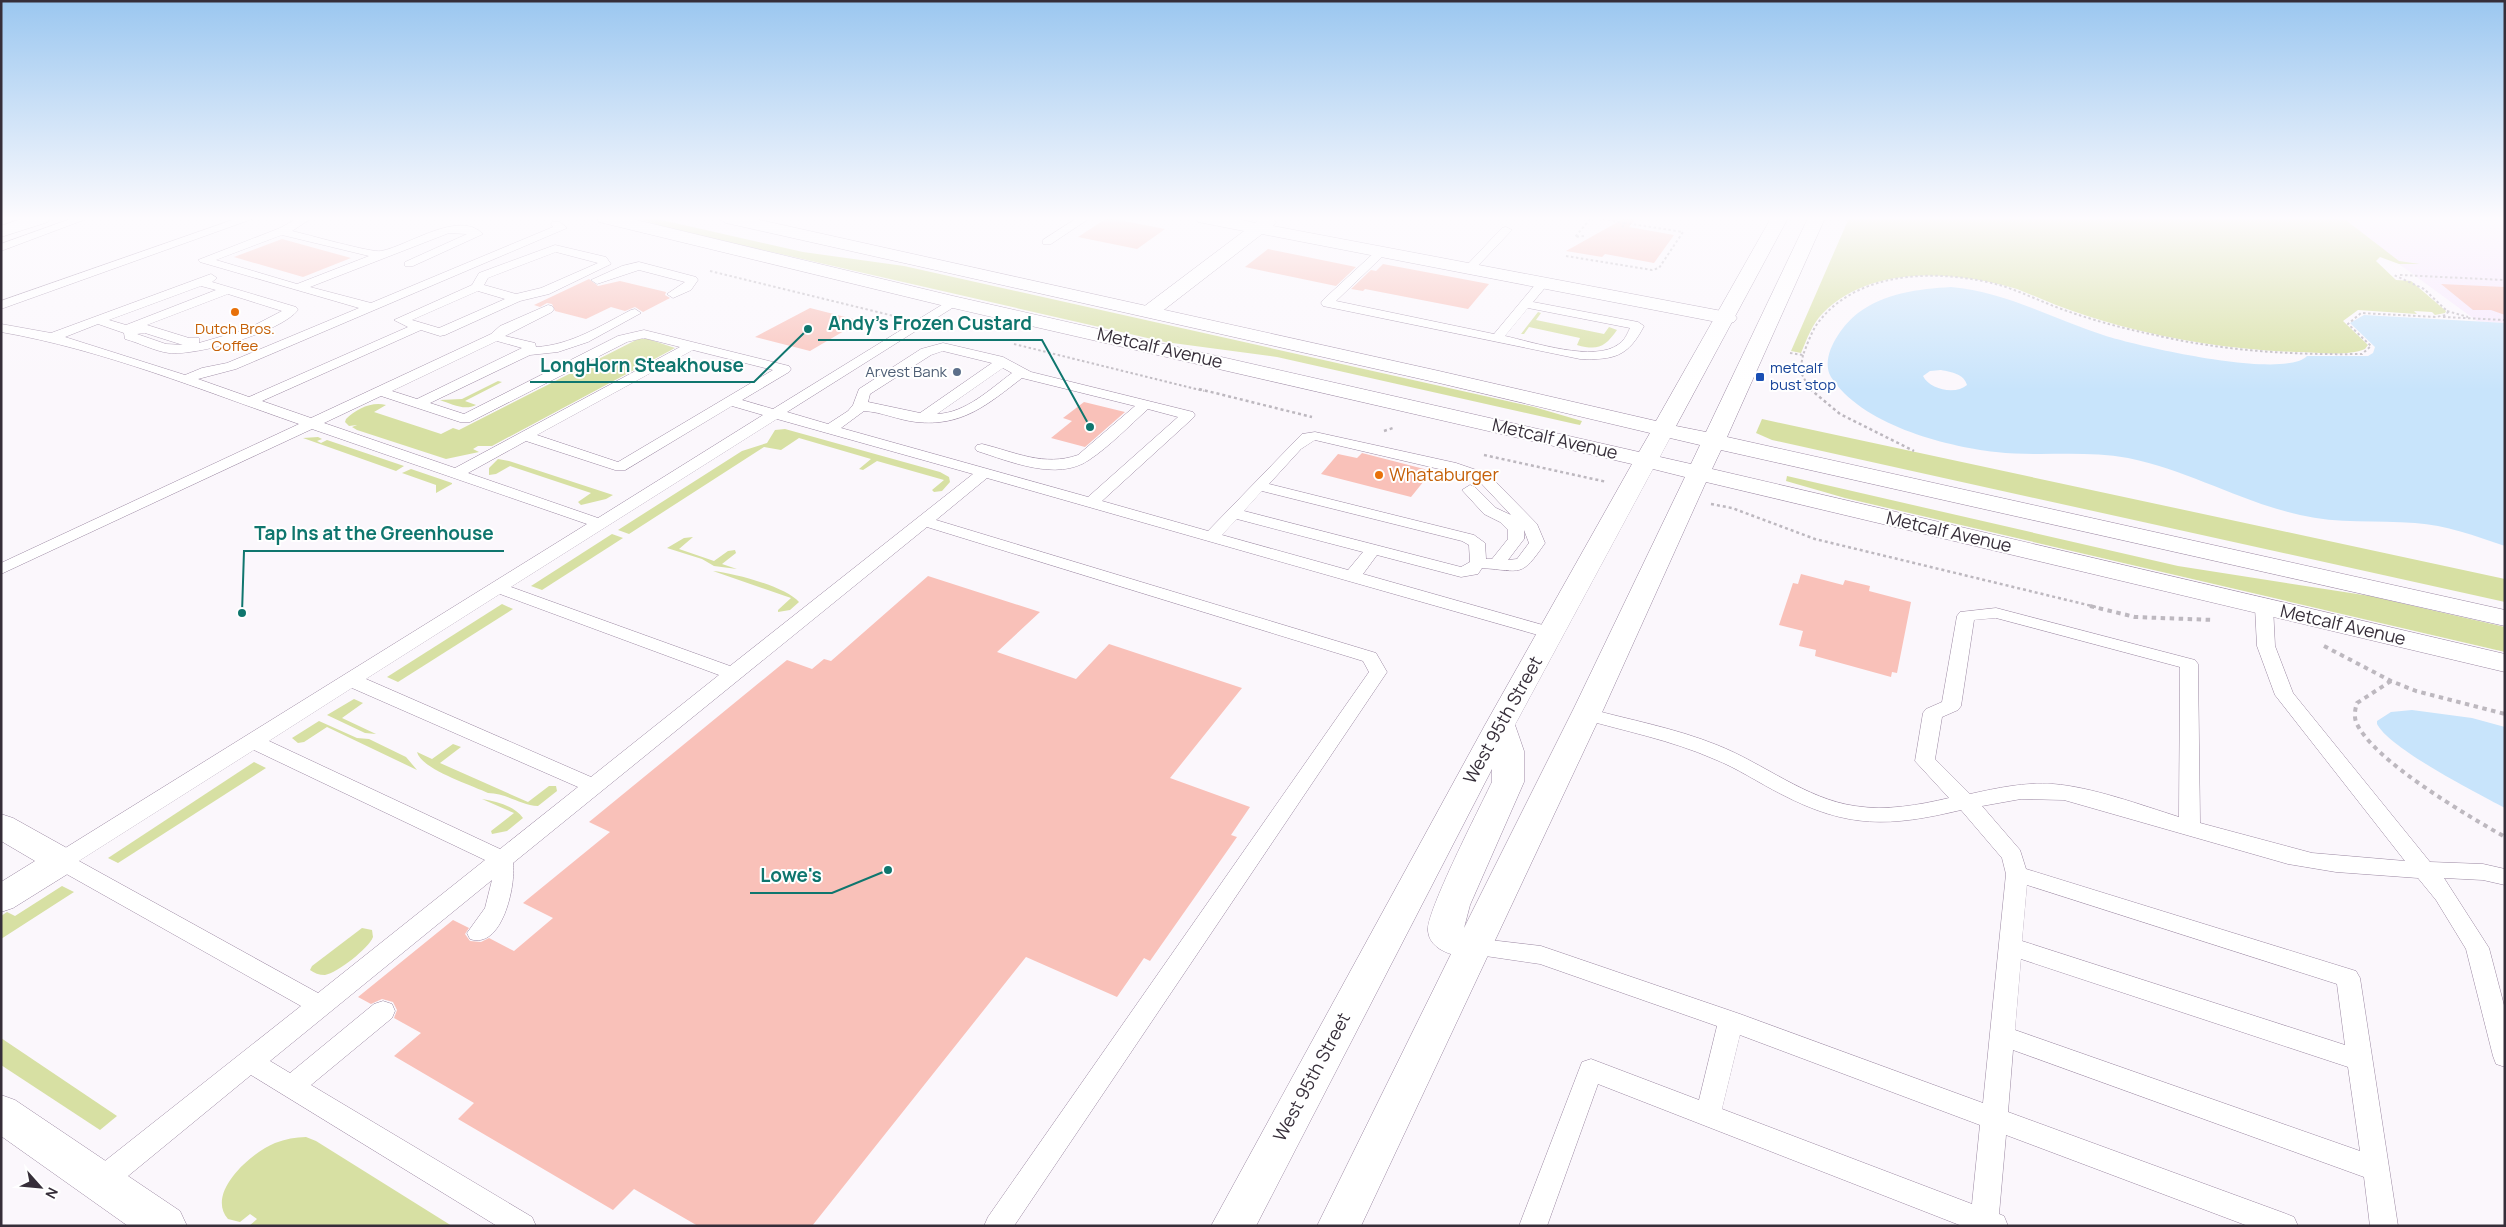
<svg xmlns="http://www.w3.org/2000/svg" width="2506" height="1227" viewBox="0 0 2506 1227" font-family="Manrope,sans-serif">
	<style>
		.built { fill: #f7e8fd }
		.green { fill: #d7e0a3 }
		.water { fill: #c8e4fb; fill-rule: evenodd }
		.building { fill: #f9c1b9 }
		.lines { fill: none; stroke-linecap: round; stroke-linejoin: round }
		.service-casing { stroke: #9b88a2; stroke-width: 1 }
		.minor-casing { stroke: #9b88a2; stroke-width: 1 }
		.primary-casing { stroke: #9b88a2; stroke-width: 1 }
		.path-far2 { stroke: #bdb8bf; stroke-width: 2; stroke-dasharray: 2.5 2.5; stroke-linecap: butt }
		.path-far1 { stroke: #bdb8bf; stroke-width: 2.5; stroke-dasharray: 3 3; stroke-linecap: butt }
		.path { stroke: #bdb8bf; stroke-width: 4; stroke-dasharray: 4.5 4.5; stroke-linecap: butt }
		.service { fill: #fff; fill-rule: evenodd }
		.minor { fill: #fff; fill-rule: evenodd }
		.primary { fill: #fff; fill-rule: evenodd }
		.food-dot { fill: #e8710a; stroke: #fff; stroke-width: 2 }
		.service-dot { fill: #5c6f8a; stroke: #fff; stroke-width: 2 }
		.transit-dot { fill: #1a4fb4; stroke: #fff; stroke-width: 2 }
		.labels { text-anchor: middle; stroke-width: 4; stroke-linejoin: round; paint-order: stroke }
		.far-food-label { font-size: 15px; fill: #c56008; stroke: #fff }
		.far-transit-label { font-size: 15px; fill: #164399; stroke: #fff; text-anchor: start }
		.far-service-label { font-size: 15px; fill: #4e5e75; stroke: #fff; text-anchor: end }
		.street-label { font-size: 18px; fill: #362e39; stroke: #fff }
		.food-label { font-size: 18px; fill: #c56008; stroke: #fff; text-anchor: start }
		.leader { fill: none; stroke: #0f766e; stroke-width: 2 }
		.callout-dot { fill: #0f766e; stroke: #fff; stroke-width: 2 }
		.callout-label { font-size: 19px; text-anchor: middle; font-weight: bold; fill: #0f766e; stroke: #fff; stroke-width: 4; stroke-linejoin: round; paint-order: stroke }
	</style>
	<rect width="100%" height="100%" fill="#fbf7fc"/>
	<!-- built -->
	<polygon class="built" points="2336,218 2505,218 2505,323 2477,321"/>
	<!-- green -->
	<g class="green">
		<polygon points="637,218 653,218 803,252 904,266 1534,407 1582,421 1580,425 1575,424 1277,357 1165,342 667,228"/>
		<path d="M1849,218H2343L2399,261L2420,264H2399L2380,257L2376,261L2396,280L2411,281L2446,311L2445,313L2435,315L2432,312L2414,311L2417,314L2358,310L2343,321L2368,345L2365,349C2346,357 2317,352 2297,352C2237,350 2178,341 2121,326C2099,320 2077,313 2056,305C2043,300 2030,294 2017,289C1957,271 1871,264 1823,313C1812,324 1807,339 1801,353L1791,351Z"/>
		<path d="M1538,312L1541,313L1536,320L1604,334L1609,327L1617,330C1605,347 1598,351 1577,345L1580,338L1529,327L1524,334H1521Z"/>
		<path d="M638,339H648L675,348L492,446H478L473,449L479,452L446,459L357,430L352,427L357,425L349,426L345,422L346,419C356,409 372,401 386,405L374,412L441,434L453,428L459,430Z"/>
		<path d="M498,381L502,382L465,401L476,405C465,411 451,404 440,400L462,399Z"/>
		<polygon points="1762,419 2505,579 2505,602 1772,440 1756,433"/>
		<polygon points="785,429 940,472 949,477 950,482 942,491 934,492 932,490 944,480 877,461 863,470 859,469 871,459 799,438 781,450 764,447 629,534 618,530 742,451 767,443 775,430"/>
		<polygon points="318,437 322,439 317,441 321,443 327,440 404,466 396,471 303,438"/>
		<polygon points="498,459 509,461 613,495 606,499 581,505 578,502 591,493 510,466 496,474 489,475 489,468"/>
		<polygon points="411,469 452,483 452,484 436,493 436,485 402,473"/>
		<polygon points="1787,476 2178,566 2370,596 2505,627 2505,652 1845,498 1786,481"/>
		<polygon points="612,534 623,538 542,590 531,586"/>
		<polygon points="693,537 679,549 714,561 728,551 735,550 736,553 722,564 737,569 714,566 702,559 667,548 684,538"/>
		<path d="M713,571C734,573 786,587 799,602L790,610L778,612V610L791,598Z"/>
		<polygon points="502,604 513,609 398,682 387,677"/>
		<polygon points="354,699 363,703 342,718 376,734 365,733 327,715"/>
		<polygon points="319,721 357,738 369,739 406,757 417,770 327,727 304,742 298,743 292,738"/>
		<path d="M453,744L461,747L440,763L528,802L549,786H556L557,791L538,806C520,805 506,793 488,793C471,785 421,769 417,752L432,759Z"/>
		<polygon points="254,762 266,768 118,863 108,858"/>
		<path d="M482,799C496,801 514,806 523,818L507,831L492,834L491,831L514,813Z"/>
		<polygon points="62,886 74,892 1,939 1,916 7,912 15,916"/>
		<path d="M362,928L372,930L373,937C369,948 337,973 325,975C319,975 314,973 310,970L312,966Z"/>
		<polygon points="1,1038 117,1116 100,1130 1,1065"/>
		<path d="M306,1137L316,1141L452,1226H249L257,1219L250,1214L240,1222L228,1219C205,1193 252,1152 275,1143C285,1139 296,1137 306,1137Z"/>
	</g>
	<!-- water -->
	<g class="water">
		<path d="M1951,287C2006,292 2054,319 2106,336C2138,346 2284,380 2307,356H2368L2373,353L2375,347L2350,323L2364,315L2505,323V546C2475,536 2446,525 2415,523C2377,520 2338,524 2300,515C2241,502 2188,470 2128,458C2084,450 2040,457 1996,452C1943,446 1861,424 1831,377C1819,357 1842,325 1858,313C1885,293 1918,289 1951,287ZM1941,370C1952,372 1964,374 1967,385C1956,395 1930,390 1923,376L1930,371Z"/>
		<path d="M2412,710L2472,718L2505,727V808C2477,793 2390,749 2377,724V721L2391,712Z"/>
	</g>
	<!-- building -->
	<g class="building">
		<polygon points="1107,218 1109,218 1165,229 1137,249 1078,237"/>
		<polygon points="1625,218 1636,218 1629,227 1674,235 1654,263 1605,254 1602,257 1566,251"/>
		<polygon points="282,239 351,258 303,277 234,257"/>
		<polygon points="1268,249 1356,267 1336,286 1245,267"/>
		<polygon points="1383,264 1489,284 1468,309 1365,289 1363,291 1351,289 1371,270 1376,271"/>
		<polygon points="589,279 598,286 620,281 666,292 665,295 670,298 643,312 635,307 625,311 611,307 586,319 555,311 552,304 547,303 540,307 534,305"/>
		<polygon points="2441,284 2505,287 2505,315 2491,310 2473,310"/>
		<polygon points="810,308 861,321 810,351 755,337"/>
		<polygon points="1084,402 1125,412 1085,447 1051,438 1072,421 1063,418"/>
		<polygon points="1362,453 1432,471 1411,497 1321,474 1338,454 1357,458"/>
		<polygon points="1801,574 1843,585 1845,580 1870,586 1869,591 1911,602 1897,673 1892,672 1891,677 1815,656 1816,650 1799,646 1803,631 1779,625 1793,583 1798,584"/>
		<polygon points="928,576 1040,612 997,652 1076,679 1109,644 1242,688 1170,778 1250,807 1231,835 1237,837 1150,961 1144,958 1117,997 1026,957 812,1226 698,1226 634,1189 613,1210 458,1119 474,1103 394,1056 421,1033 394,1018 397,1010 393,1002 382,999 371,1004 358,997 453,920 469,928 465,934 470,941 481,942 489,938 514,951 553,918 523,903 610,832 589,822 787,660 812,669 824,659 831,661"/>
	</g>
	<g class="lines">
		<defs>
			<g id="service">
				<polygon points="73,218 89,218 1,251 1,244"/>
				<polygon points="238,218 255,218 1,309 1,301"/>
				<path d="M298,218H312L292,231C306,234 372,253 381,251C408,246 459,209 483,234L413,266H405V262L467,234L449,233L310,287L371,303L553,227L551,224L552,222H560L567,228L236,369L198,379L249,397L408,327L394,320L472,285L479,273L555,245L606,257L611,264L549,294L520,301L445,335L440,336L421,330L262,401L311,418L491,334L500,326L548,305L552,306L554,309L552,312L505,336L535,343L536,347C571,345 600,326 631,310L635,309L641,313L588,342L558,352L530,355L430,403L464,414L618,336L644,330L789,366L791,369L789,372L742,400L773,409L953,298L959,302L957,305L787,412L828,424L848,411L853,405L859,389L921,349L943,343L1003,357L1031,372L1193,412L1195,415L1193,418L1102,501L1208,531L1302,434L1315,432L1456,463L1488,474L1537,524L1545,543C1521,578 1522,571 1482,568L1478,574L1461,577L1377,555L1363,574L1557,629L1560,633L1557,637H1545L987,478L936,520L1376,653L1387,672L1014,1226H984L988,1217L1369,672L1363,661L927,527L513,863C516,886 502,950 470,939L467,933L485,908L492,880L270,1061L290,1073L374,1004L383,1001L392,1004L395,1011L392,1018L311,1085L532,1217L536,1226H497L251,1075L111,1190L101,1194L91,1190L88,1181L91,1172L301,1006L54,867L51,861L54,855L587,524L312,429L1,574V563L299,424C201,390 104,350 1,332V324L51,333L211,274L217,278L212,282L296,307L298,310C281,332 197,356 169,353C154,351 140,343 125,339L124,333L98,324L65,337L185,375L202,368L227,363L359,308L200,262L198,260L280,228ZM282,235L369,256L297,284L216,260ZM556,252L598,263L541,288L516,294L484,285L488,278ZM201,286L216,290L126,325L109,320ZM478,291L505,299L439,328L412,320ZM228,294L282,311L247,329L199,343V338H189L147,325ZM145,333L183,345H184L166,344L137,334ZM644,338L680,347L455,468L324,423L381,396L460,422H470L627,342ZM497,341L522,348L417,399L392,391ZM693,350L773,370L618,462L537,435ZM943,351L992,363L920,413L868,402L870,394L931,355ZM1003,368L1012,373C990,389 966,413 937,414ZM1022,378L1135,406L1078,455C1044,467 1015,452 982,444L977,445L975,448L977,451C1009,461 1057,482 1089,460C1110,446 1129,426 1148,409L1178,417L1088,497L841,428L864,411C882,412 898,420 916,422C962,427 987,405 1022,378ZM732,406L763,415L598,518L468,473L526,441L615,470H625ZM777,419L973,474L730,666L511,587ZM1315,440L1452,472L1478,480L1511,515L1496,508L1475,487L1470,485L1462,490L1484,514L1500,522L1508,530V539L1492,559H1486L1485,543L1474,535L1269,484L1301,449ZM1262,491L1462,541L1469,545L1470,562L1461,567L1244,511ZM1237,519L1363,552L1348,570L1222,535ZM1524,530L1529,543L1517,559L1508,560L1524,539ZM500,594L719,675L591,777L366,679ZM352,688L578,787L500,849L269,741ZM254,750L485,860L318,993L79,861Z"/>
				<polygon points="1077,218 1090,218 1051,244 1043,244 1043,240"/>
				<polygon points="1506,227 1512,230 1510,232 1473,271 1465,271 1465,267 1502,228"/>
				<path d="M1381,249L1387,252L1385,254L1336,301L1494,334L1539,280L1543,279L1549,283L1533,302L1638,322L1644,326C1628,357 1614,360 1580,359L1323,306L1321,303L1323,300L1377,250ZM1528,308L1630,328C1627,334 1625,340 1619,344C1595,363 1533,342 1505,336Z"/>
				<polygon points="639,262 696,277 698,280 691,290 673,298 667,294 685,282 639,270 597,284 591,280 622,266"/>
				<path d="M2264,602L2270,603L2273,607L2275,646L2293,693L2430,862L2483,864L2505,869V885L2483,880L2444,878L2489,948L2505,1009V1067L2496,1064L2493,1056L2466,949L2436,900L2418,878L2336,872L2288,864L2064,800L2021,799L1982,806L2020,850L2026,869L2356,971L2360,978L2398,1226H2370L2364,1177L2013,1050L2008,1112L2284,1213L2294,1217L2298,1226H2248L2006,1135L1999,1214L2004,1216L2008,1226H1962L1598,1084L1547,1226H1519L1582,1062L1591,1059L1699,1100L1717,1026L1540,964L1465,953L1461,947L1465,941L1473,938L1541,946L1740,1014L1983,1103L2006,874L2002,858L1961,810C1890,827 1848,829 1781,794C1759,783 1737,768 1714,759C1671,740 1624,731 1579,718L1576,714L1579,710L1586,708C1630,720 1675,728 1717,745C1763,763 1806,799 1855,806C1887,811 1919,805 1949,798L1915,761L1923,713L1926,709L1942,702L1957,616L1960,612L1996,608L2195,660L2198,664L2200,823L2312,853L2405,861L2275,695L2257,646L2255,607L2258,603ZM1996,618L2180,667L2179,817C2141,805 2092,787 2053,784C2025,782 1997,788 1970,794L1935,759L1942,717L1958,710L1961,706L1974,620ZM2027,885L2337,984L2345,1045L2022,941ZM2021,959L2348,1067L2360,1151L2015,1030ZM1740,1035L1980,1125L1972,1204L1722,1109Z"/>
			</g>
			<g id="minor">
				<polygon points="24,218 50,218 48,222 1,237 1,226"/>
				<polygon points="1196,218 1233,218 1255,223 1261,218 1273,218 1276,222 1273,226 1727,312 1734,314 1737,318 1734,322 1727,324 1262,234 1156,316 1142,316 1139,312 1142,308 1244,231 1198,222"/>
				<polygon points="1,814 13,818 74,852 79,861 74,870 13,908 1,912 1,882 35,861 1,841"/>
				<polygon points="1,1095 15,1100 180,1211 187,1226 128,1226 1,1136"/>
			</g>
			<path id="primary" d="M597,218H628L953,296L1639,452L1650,433L1439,383L726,223L718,218H751L1439,371L1656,421L1771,218H1788L1676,426L1706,432L1808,218H1825L1727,437L2505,610V626L1721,450L1712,469L2505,654V672L1706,482L1604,708L1361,1226H1317L1451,954C1441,951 1429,944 1428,931C1425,914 1481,805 1492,782V769L1256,1226H1211L1485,725L1632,464L953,308L599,222ZM1670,438L1700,445L1691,464L1660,457ZM1653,469L1685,477L1574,708L1464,928L1470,905L1524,782V751L1515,725Z"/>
		</defs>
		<!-- service casing -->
		<use href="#service" class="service-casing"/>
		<!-- minor casing -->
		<use href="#minor" class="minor-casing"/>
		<!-- primary casing -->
		<use href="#primary" class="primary-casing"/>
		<!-- path-far2 -->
		<g class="path-far2">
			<polyline points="1598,218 1625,223 1621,229"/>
			<polyline points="1584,236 1575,237 1591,218"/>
			<polyline points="1566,256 1652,270 1659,268 1683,232 1625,223"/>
			<polyline points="710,271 894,316"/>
			<polyline points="2400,275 2505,280"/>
			<polyline points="2447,311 2468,317"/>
			<polyline points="2443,317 2505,320"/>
			<polyline points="1014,344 1204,391"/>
			<path d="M1790,353L1803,355C1807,345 1811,333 1817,324C1858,268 1943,269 2003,286C2021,292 2038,300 2056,307C2088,319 2121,328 2155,335C2223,351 2292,355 2362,354L2371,346L2348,324L2361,313L2436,317L2446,315L2448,312L2424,289L2394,275"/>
			<polyline points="1803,355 1800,371 1811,391"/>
		</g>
		<!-- path-far1 -->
		<g class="path-far1">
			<polyline points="1199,389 1312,417"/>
			<polyline points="1810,389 1840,414 1914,451"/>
			<polyline points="1384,431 1393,428"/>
			<polyline points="1484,455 1607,482"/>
			<polyline points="1711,504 1732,508 1815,539 2096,607"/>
		</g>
		<!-- path -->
		<g class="path">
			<polyline points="2090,606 2135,617 2214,620"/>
			<polyline points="2324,646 2391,681 2416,691 2505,714"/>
			<path d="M2391,681L2357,703C2355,709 2354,716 2356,722C2372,760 2468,816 2505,837"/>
		</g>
		<!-- service -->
		<use href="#service" class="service"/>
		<!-- minor -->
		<use href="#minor" class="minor"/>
		<!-- primary -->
		<use href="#primary" class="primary"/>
	</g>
	<!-- sky -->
	<linearGradient id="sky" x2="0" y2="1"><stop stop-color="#9bc7f0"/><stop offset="0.56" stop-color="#fdfbfe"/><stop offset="1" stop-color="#fdfbfe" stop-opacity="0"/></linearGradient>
	<rect width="2506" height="390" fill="url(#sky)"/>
	<!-- markers -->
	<g class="food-dot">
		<circle cx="235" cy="312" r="5"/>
		<circle cx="1379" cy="475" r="5"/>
	</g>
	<circle class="service-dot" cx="957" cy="372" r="5"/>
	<rect class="transit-dot" x="1755" y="372" width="10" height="10" rx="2.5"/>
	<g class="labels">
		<!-- far-food labels -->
		<g class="far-food-label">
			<text x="235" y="334">Dutch Bros.<tspan x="235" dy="17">Coffee</tspan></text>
		</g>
		<!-- far-transit labels -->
		<g class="far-transit-label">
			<text x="1770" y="373">metcalf<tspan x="1770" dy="17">bust stop</tspan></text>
		</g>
		<!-- far-service labels -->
		<g class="far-service-label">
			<text x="947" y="377">Arvest Bank</text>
		</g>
		<!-- street labels -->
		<g class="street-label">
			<text transform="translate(1160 348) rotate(13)" y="6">Metcalf Avenue</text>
			<text transform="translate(1555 439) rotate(13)" y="6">Metcalf Avenue</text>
			<text transform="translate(1949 532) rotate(13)" y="6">Metcalf Avenue</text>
			<text transform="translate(2343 625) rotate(13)" y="6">Metcalf Avenue</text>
			<text transform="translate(1503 720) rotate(-61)" y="6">West 95th Street</text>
			<text transform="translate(1312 1077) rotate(-62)" y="6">West 95th Street</text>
		</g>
		<!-- food labels -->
		<g class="food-label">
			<text x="1389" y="481">Whataburger</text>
		</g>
	</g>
	<!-- callouts -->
	<path class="leader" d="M1090 427L1042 340H818M808 329L754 382H530M242 613L244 551H504M888 870L832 893H750"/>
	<g class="callout-dot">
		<circle cx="1090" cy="427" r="5"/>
		<circle cx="808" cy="329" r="5"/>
		<circle cx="242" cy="613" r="5"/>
		<circle cx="888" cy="870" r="5"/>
	</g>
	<g class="callout-label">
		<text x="930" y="330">Andy's Frozen Custard</text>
		<text x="642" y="372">LongHorn Steakhouse</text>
		<text x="374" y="540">Tap Ins at the Greenhouse</text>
		<text x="791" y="882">Lowe's</text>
	</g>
	<!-- border -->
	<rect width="2506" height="1227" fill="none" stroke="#362e39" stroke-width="5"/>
	<!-- north arrow -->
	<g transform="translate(40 1187) rotate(117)" stroke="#ffffff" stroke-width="4" paint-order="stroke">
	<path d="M0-4L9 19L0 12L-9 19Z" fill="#362e39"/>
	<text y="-8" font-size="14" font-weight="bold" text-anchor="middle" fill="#362e39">N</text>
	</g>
</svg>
